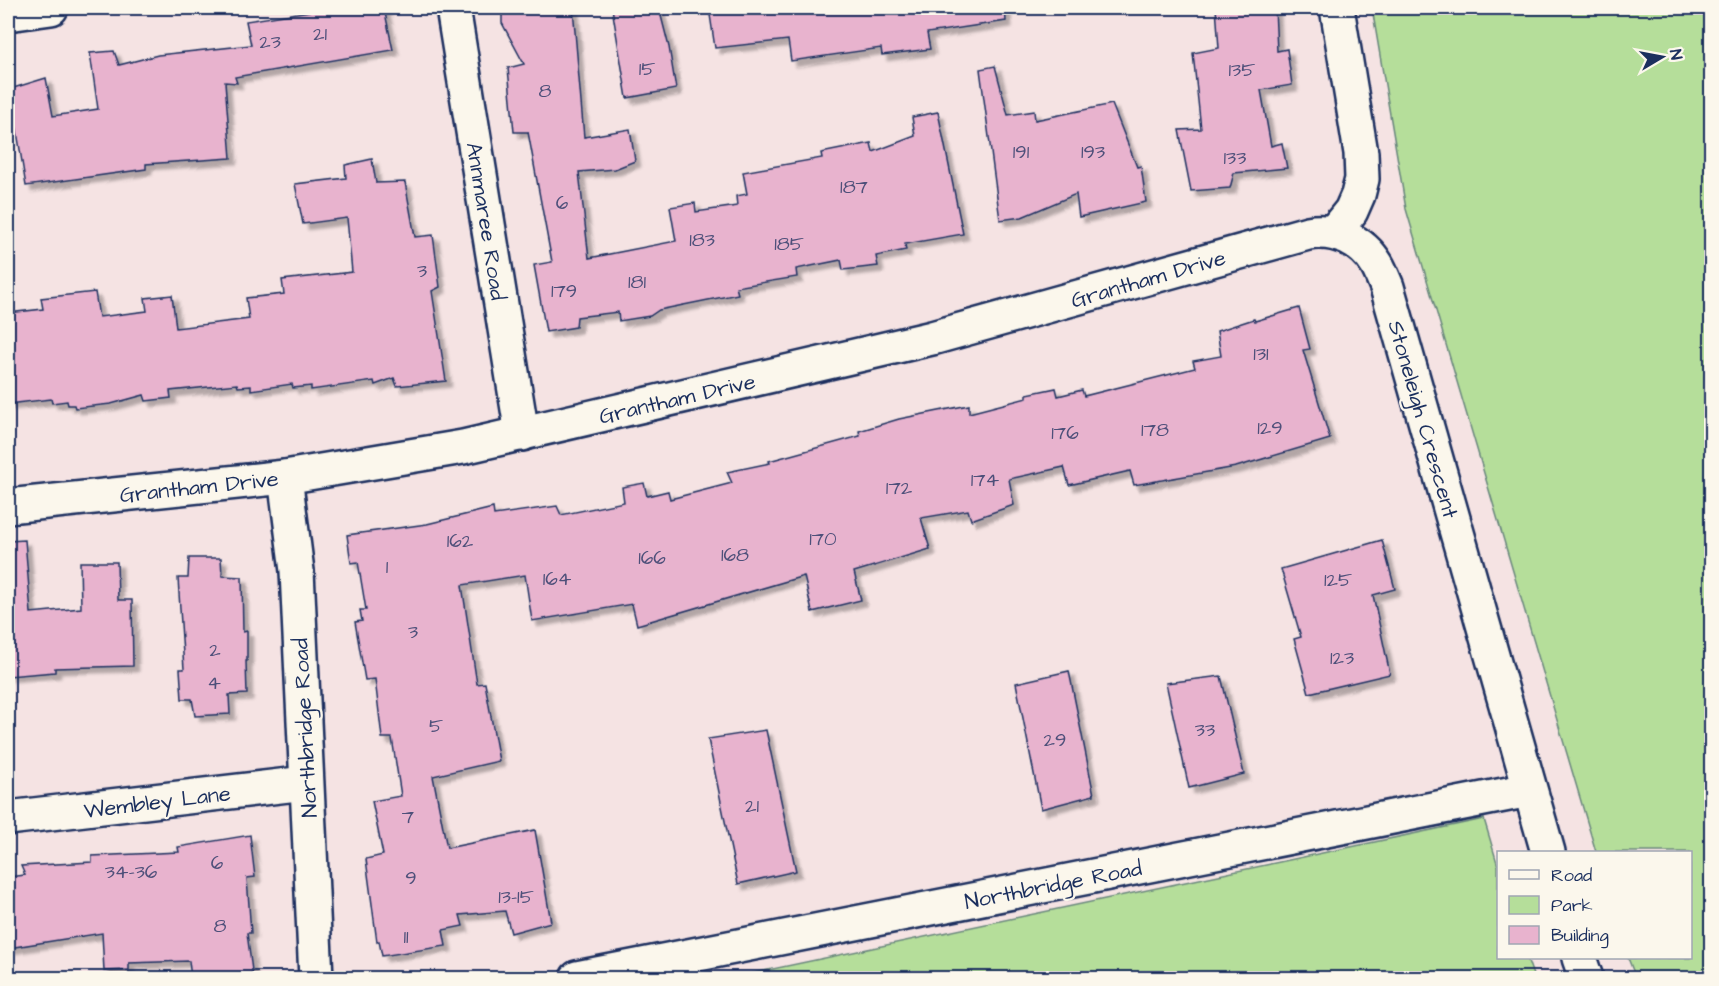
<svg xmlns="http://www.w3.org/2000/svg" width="1719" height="986" viewBox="0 0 1719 986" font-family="'Architects Daughter',sans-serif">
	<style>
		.green { fill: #b5de9a; stroke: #68867c; stroke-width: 1.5 }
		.building { fill: #e8b3ce; stroke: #1b2f5e; stroke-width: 1.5; filter: url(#shadow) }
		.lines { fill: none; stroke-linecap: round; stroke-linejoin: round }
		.minor-casing { stroke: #1b2f5e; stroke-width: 38 }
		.tertiary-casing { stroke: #1b2f5e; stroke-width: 38 }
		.minor { stroke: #fbf7ec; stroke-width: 33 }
		.tertiary { stroke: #fbf7ec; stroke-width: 33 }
		.labels { text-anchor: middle; stroke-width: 4.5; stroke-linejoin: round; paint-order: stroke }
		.number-label { font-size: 20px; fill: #4e507a }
		.street-label { font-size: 22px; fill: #1b2f5e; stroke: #fbf7ec }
	</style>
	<defs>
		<filter id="shadow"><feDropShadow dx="5.5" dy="5.5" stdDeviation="1.5" flood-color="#0004"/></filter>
	</defs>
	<rect width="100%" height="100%" fill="#f5e3e3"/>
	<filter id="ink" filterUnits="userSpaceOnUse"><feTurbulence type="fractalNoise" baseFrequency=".0167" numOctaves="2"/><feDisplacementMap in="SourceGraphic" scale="12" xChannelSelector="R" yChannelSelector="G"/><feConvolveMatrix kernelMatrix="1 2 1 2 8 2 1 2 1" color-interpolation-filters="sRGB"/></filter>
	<g filter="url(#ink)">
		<!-- green -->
		<g class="green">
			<polygon points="1372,8 1711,8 1711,978 1636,978 1628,958 1690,958 1690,852 1596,852 1406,209"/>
			<polygon points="1484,819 1498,866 1498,958 1527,958 1534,978 730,978"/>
		</g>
		<!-- building -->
		<g class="building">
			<polygon points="329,8 384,8 393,50 235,77 237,83 225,82 231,158 146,164 146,169 26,186 10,89 46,78 53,116 98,109 90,53 114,51 119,65 158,55 251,45 246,21"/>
			<polygon points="502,8 573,8 584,137 630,129 635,161 615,169 579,172 589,258 676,241 670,207 695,203 696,212 737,206 736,196 747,194 743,172 822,158 821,153 871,143 873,152 915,136 912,117 938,112 963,234 905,244 906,250 876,256 878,266 843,270 841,260 796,269 797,277 736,287 738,294 659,310 650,316 619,321 618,312 577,317 576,327 546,332 534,265 552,262 528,132 514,132 508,68 524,64 502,23"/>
			<polygon points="612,8 659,8 669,47 676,89 627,98"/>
			<polygon points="709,8 1005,8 1006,21 927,33 930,49 882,55 881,48 791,61 788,40 715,48"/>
			<polygon points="1216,8 1275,8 1277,51 1287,49 1292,85 1261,90 1271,146 1282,143 1287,168 1234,173 1230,188 1191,191 1179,130 1201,129 1193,53 1219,48"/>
			<polygon points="995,66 1008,115 1034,111 1035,120 1112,104 1137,167 1141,166 1146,202 1079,217 1076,194 1022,217 1000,220 980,69"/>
			<polygon points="372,159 376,183 405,182 415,237 433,235 440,287 432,291 446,381 397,386 394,378 375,385 374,381 311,390 311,386 293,388 292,384 251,390 251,386 238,387 237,384 170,391 171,398 146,401 144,395 111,404 75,408 74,405 68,405 67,401 52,403 51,399 8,404 8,313 43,309 41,298 95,292 99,317 147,311 145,298 172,295 176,328 249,319 246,298 284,294 282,280 352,272 347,218 303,224 295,184 346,178 345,165"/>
			<polygon points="1299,308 1310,349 1303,350 1330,439 1236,467 1134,485 1130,471 1069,485 1064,467 1009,479 1014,505 971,520 968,510 921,518 930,549 854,572 861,600 812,612 804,576 637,625 632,604 532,621 525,575 462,585 477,684 485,683 499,761 433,776 447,848 535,830 551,922 511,933 505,911 460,915 463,926 443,930 446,946 382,956 379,941 377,942 366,859 383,855 372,801 401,796 392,738 382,738 375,679 365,680 355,622 362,621 360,610 366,610 358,562 351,563 347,535 427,524 493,508 494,515 557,506 561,515 624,502 622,487 644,483 647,496 668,491 670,499 732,483 727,472 770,463 769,461 860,436 859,431 899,419 969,405 969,413 1027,398 1027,394 1056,388 1058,396 1082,390 1084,396 1195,368 1193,361 1221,356 1217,331 1254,319 1255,321"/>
			<polygon points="25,540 31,613 81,608 80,562 117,562 118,600 132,600 133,666 55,668 55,672 8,676 8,541"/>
			<polygon points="1382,540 1395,589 1373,595 1390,674 1309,693 1294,639 1301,637 1281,569"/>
			<polygon points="189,558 221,558 222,576 242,577 243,632 247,631 247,661 246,661 247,694 229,695 230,714 195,716 192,699 182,699 180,669 184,669 178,578 188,578"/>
			<polygon points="1069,671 1094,795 1041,809 1016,683"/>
			<polygon points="1221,676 1244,774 1189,788 1166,683"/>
			<polygon points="766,730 796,871 738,884 708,739"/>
			<polygon points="250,835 255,877 247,878 251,933 247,933 253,978 191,978 189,961 129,963 129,970 104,971 102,933 8,948 8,877 25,875 21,866 92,862 92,856 179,852 178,847"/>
		</g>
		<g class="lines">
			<defs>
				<g id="minor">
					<polyline points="453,8 522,434"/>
					<polyline points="8,14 51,8"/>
					<polyline points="1334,232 1351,211 1358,195 1362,179 1361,153 1337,8"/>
					<polyline points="285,477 297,571 316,978"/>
					<polyline points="8,818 306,783"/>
					<polyline points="577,978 1529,790"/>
				</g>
				<g id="tertiary">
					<path d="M8,506L285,477L463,447L932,338L1308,233C1335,228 1363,241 1377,265C1381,272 1384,280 1387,287L1548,852"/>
					<polyline points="1579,958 1586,978"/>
				</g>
			</defs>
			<!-- minor casing -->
			<use href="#minor" class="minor-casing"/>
			<!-- tertiary casing -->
			<use href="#tertiary" class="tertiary-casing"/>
			<!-- minor -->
			<use href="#minor" class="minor"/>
			<!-- tertiary -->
			<use href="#tertiary" class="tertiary"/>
		</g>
	</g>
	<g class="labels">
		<!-- number labels -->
		<g class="number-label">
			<text x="320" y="40">21</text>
			<text x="270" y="48">23</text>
			<text x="647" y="75">15</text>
			<text x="1242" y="76">135</text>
			<text x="545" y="97">8</text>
			<text x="1021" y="158">191</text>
			<text x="1093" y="158">193</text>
			<text x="1235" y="164">133</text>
			<text x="854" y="193">187</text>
			<text x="562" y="209">6</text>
			<text x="702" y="246">183</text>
			<text x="789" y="250">185</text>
			<text x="422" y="277">3</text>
			<text x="637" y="288">181</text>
			<text x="564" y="297">179</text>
			<text x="1261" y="360">131</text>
			<text x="1270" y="434">129</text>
			<text x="1155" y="436">178</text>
			<text x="1065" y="439">176</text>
			<text x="985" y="486">174</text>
			<text x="899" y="494">172</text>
			<text x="823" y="545">170</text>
			<text x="460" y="547">162</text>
			<text x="735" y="561">168</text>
			<text x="652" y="564">166</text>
			<text x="387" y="573">1</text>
			<text x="557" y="585">164</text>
			<text x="1338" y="586">125</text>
			<text x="413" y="638">3</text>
			<text x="215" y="656">2</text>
			<text x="1342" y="664">123</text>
			<text x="214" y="689">4</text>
			<text x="436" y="732">5</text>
			<text x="1205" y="736">33</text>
			<text x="1055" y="746">29</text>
			<text x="752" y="812">21</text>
			<text x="408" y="823">7</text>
			<text x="217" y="869">6</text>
			<text x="131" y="878">34-36</text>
			<text x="411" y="884">9</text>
			<text x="516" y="903">13-15</text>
			<text x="220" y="932">8</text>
			<text x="406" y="943">11</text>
		</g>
		<!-- street labels -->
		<g class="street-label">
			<text transform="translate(487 221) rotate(81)" y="8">Annmaree Road</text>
			<text transform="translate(1148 278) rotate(-16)" y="8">Grantham Drive</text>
			<text transform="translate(677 398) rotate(-13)" y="8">Grantham Drive</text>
			<text transform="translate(1424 419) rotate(74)" y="8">Stoneleigh Crescent</text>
			<text transform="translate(199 486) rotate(-6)" y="8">Grantham Drive</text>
			<text transform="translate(304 728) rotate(-93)" y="8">Northbridge Road</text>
			<text transform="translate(157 801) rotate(-7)" y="8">Wembley Lane</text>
			<text transform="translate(1053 884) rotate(-11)" y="8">Northbridge Road</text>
		</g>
	</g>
	<!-- margin -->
	<rect width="1719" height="986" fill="none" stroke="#fbf7ec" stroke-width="30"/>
	<rect x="15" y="15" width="1689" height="956" fill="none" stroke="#1b2f5e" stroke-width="2" filter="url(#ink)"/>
	<!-- legend -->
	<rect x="1497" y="851" width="195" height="108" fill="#fbf7ec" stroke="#a1a7b3" stroke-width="1.5"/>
	<rect x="1509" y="870" width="30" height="9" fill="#fbf7ec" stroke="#a1a7b3" stroke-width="1.5"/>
	<text x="1551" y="881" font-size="18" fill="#1b2f5e">Road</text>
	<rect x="1509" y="896" width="30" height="18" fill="#b5de9a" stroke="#a1a7b3" stroke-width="1.5"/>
	<text x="1551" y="911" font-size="18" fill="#1b2f5e">Park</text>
	<rect x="1509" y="926" width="30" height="18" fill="#e8b3ce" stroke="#a1a7b3" stroke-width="1.5"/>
	<text x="1551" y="941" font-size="18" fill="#1b2f5e">Building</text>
	<!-- north arrow -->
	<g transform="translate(1662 57) rotate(80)" stroke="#fbf7ec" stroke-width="4.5" paint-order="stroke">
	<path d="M0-4.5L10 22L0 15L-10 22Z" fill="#1b2f5e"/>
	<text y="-9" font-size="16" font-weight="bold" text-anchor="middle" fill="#1b2f5e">N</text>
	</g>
</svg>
